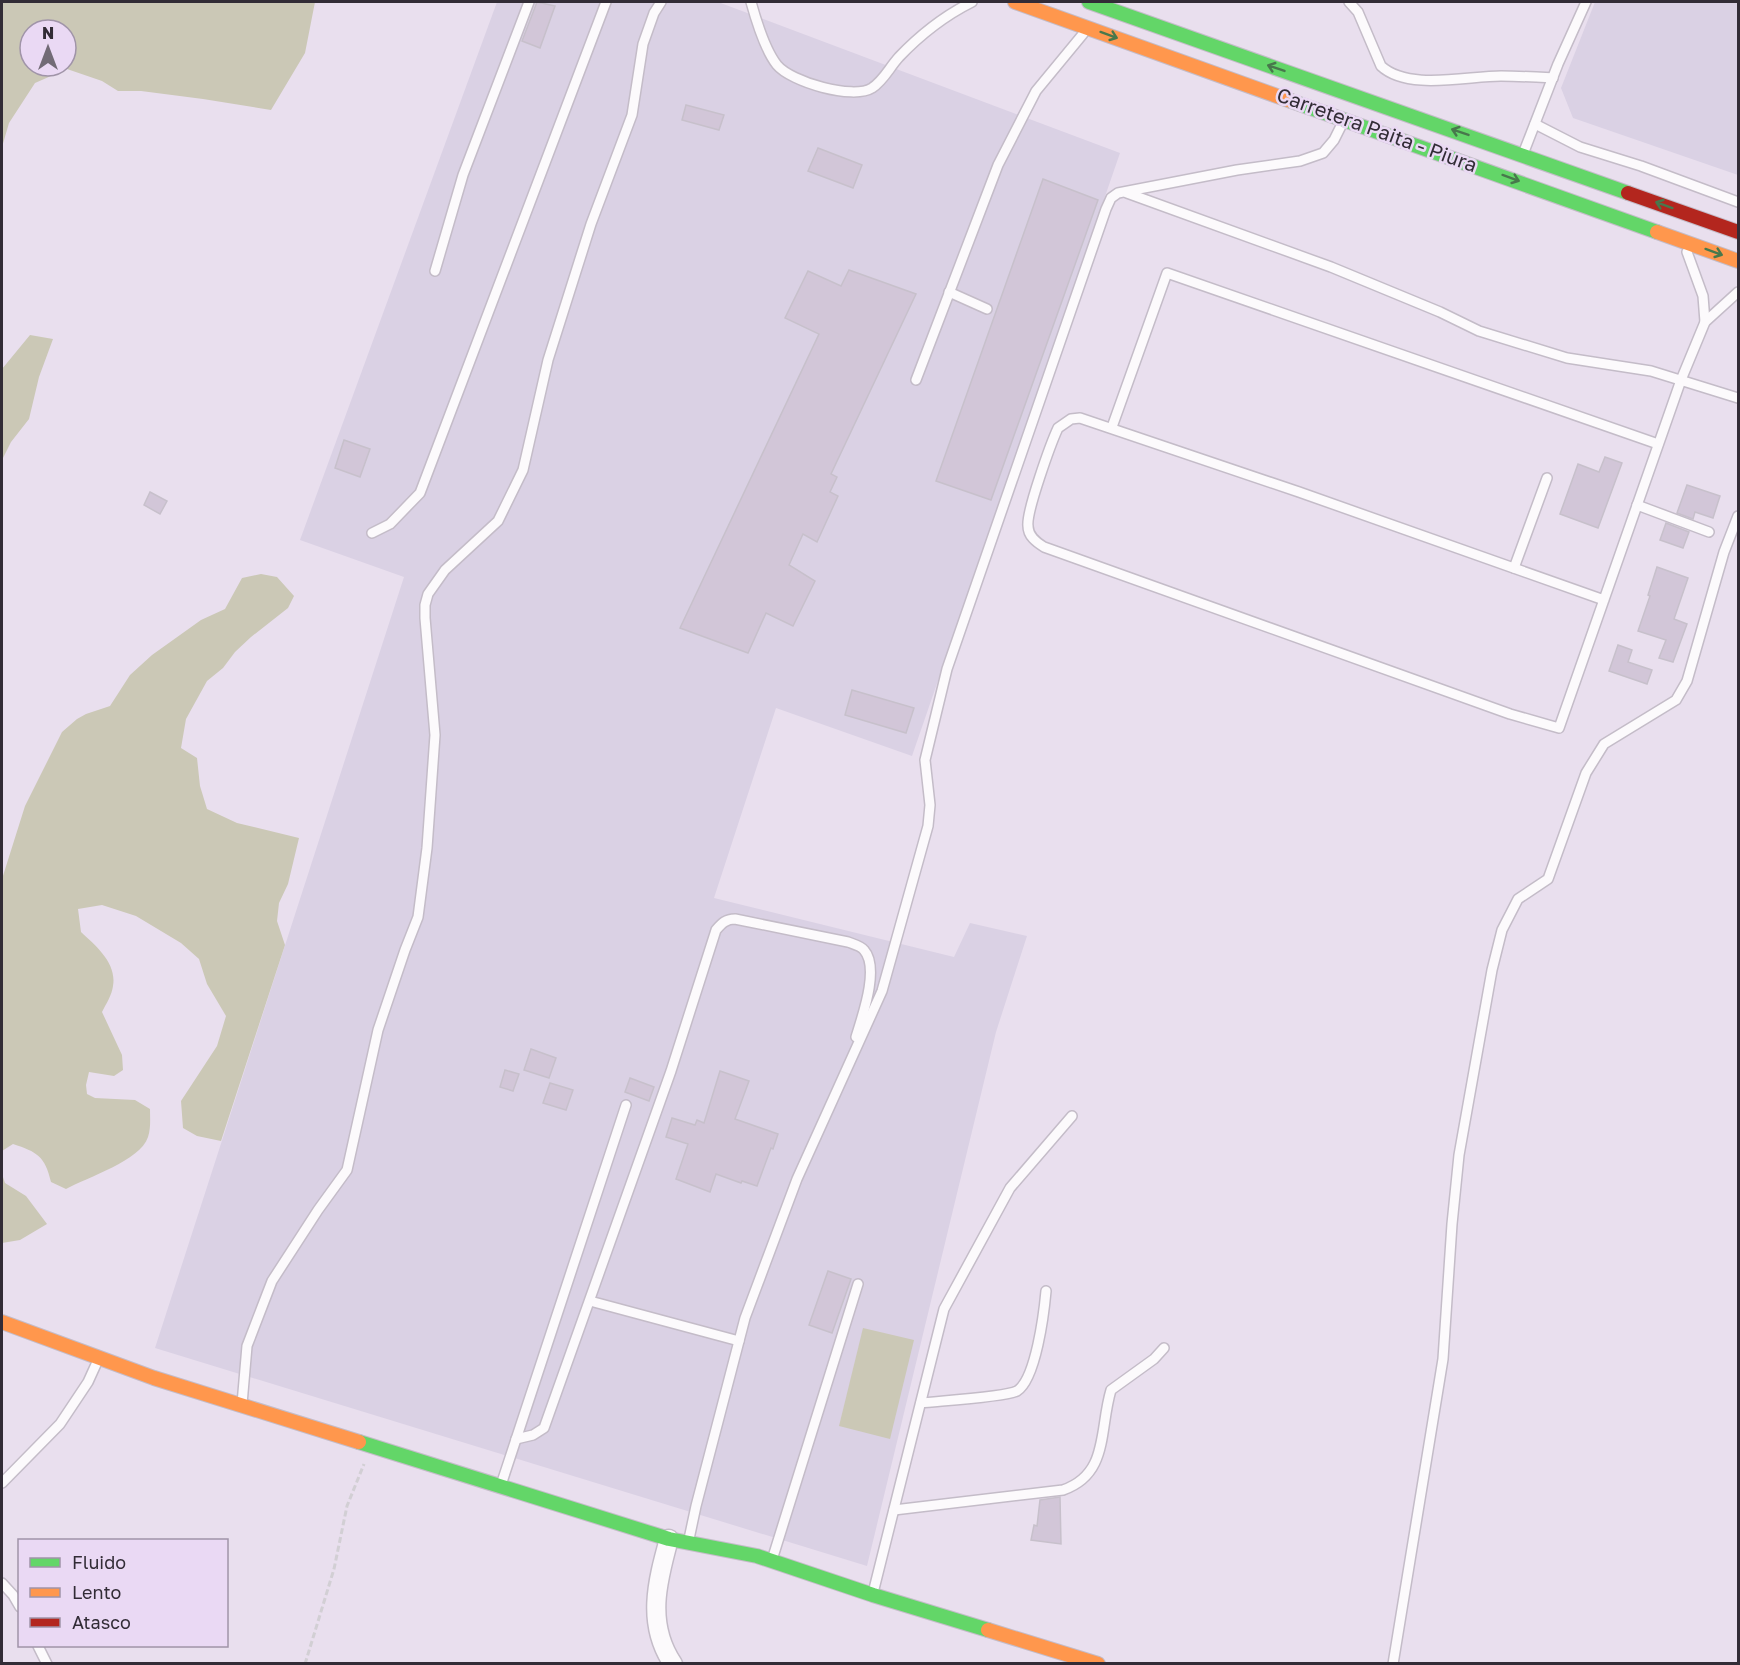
<svg xmlns="http://www.w3.org/2000/svg" width="1740" height="1665" viewBox="0 0 1740 1665" font-family="'Golos Text',sans-serif">
	<style>
		.industrial { fill: #dad1e4 }
		.green { fill: #cbc8b6; fill-rule: evenodd }
		.building { fill: #d2c6d8; stroke: #c7c0cb; stroke-width: 1.5 }
		.lines { fill: none; stroke-linecap: round; stroke-linejoin: round }
		.lane-casing { stroke: #c4bcc8; stroke-width: 12 }
		.street-casing { stroke: #c4bcc8; stroke-width: 21 }
		.fast-casing { stroke: #c4bcc8; stroke-width: 16 }
		.slow-casing { stroke: #c4bcc8; stroke-width: 16 }
		.jam-casing { stroke: #c4bcc8; stroke-width: 16 }
		.path { stroke: #d2cfd4; stroke-width: 3; stroke-dasharray: 6 3; stroke-linecap: butt }
		.lane { stroke: #fcfafc; stroke-width: 9 }
		.street { stroke: #fcfafc; stroke-width: 18 }
		.fast { stroke: #63d668; stroke-width: 14 }
		.slow { stroke: #ff974d; stroke-width: 14 }
		.jam { stroke: #b3261e; stroke-width: 14 }
		.oneway { stroke: #48784c }
		.labels { text-anchor: middle; stroke-width: 5; stroke-linejoin: round; paint-order: stroke }
		.street-label { font-size: 20px; fill: #322c36; stroke: #ead9f4 }
	</style>
	<rect width="100%" height="100%" fill="#e9dfee"/>
	<!-- industrial -->
	<g class="industrial">
		<polygon points="497,2 718,2 1120,153 912,756 776,708 714,898 954,957 970,923 1027,936 996,1032 867,1566 155,1348 404,577 300,540"/>
		<polygon points="1595,2 1738,2 1738,175 1573,118 1561,88"/>
	</g>
	<!-- green -->
	<g class="green">
		<path d="M2,2H315L305,53L271,110L203,99L141,91H118L102,81L67,69L35,83L9,123L2,147ZM30,30H66V66H30Z"/>
		<polygon points="30,335 53,339 39,377 29,419 11,442 2,460 2,369"/>
		<path d="M261,574L277,577L294,596L288,608L251,637L235,652L223,668L207,681L186,719L181,748L197,758L200,786L207,809L237,823L299,838L288,884L279,903L277,921L285,945L221,1141L197,1136L183,1128L181,1101L217,1046L226,1016L207,984L199,959L181,943L136,916L102,905L78,909L81,932C96,946 117,963 113,986C112,995 106,1004 102,1012L122,1055L123,1070L114,1076L89,1072L86,1085L87,1094L95,1098L135,1100L150,1109C150,1118 151,1128 148,1137C140,1161 88,1177 66,1189L51,1182C45,1156 37,1152 13,1144L2,1151V879L25,806L62,732L77,719L86,714L110,706L130,675L152,655L201,620L225,609L242,578Z"/>
		<polygon points="2,1174 5,1183 26,1196 47,1224 20,1240 2,1243"/>
		<polygon points="863,1328 914,1340 890,1439 839,1426"/>
	</g>
	<!-- building -->
	<g class="building">
		<polygon points="537,2 555,6 540,48 522,41"/>
		<polygon points="686,105 724,115 719,130 682,120"/>
		<polygon points="818,148 862,165 853,188 808,171"/>
		<polygon points="1043,179 1098,200 991,500 936,481"/>
		<polygon points="849,270 916,294 831,474 837,477 830,492 838,496 817,542 803,534 789,565 815,581 793,626 766,613 748,653 680,628 819,334 785,318 808,271 841,286"/>
		<polygon points="344,440 370,449 360,477 335,468"/>
		<polygon points="1605,457 1622,463 1598,528 1560,514 1578,464 1599,472"/>
		<polygon points="1687,485 1720,496 1713,518 1695,512 1693,519 1677,513"/>
		<polygon points="150,492 167,501 160,514 144,505"/>
		<polygon points="1666,523 1689,532 1683,548 1660,540"/>
		<polygon points="1657,567 1688,578 1674,619 1687,624 1673,662 1659,658 1666,640 1638,631 1650,596 1648,595"/>
		<polygon points="1618,645 1632,650 1628,662 1652,670 1647,684 1609,671"/>
		<polygon points="852,690 914,708 906,733 845,715"/>
		<polygon points="531,1049 556,1058 549,1078 524,1070"/>
		<polygon points="505,1070 519,1074 513,1091 500,1087"/>
		<polygon points="720,1071 749,1081 735,1119 778,1134 773,1149 771,1148 757,1186 742,1181 741,1183 716,1174 710,1192 676,1179 688,1144 666,1137 672,1118 695,1125 697,1120 704,1123"/>
		<polygon points="630,1078 654,1087 649,1101 625,1092"/>
		<polygon points="550,1083 573,1090 566,1110 543,1103"/>
		<polygon points="828,1271 851,1279 832,1333 809,1325"/>
		<polygon points="1060,1497 1061,1544 1031,1540 1034,1525 1037,1526 1040,1500"/>
	</g>
	<g class="lines">
		<defs>
			<g id="lane">
				<path d="M751,2C756,20 765,50 777,65C791,82 853,100 872,88C884,80 889,68 899,57C920,35 944,16 972,2"/>
				<path d="M1349,2L1358,12L1381,66C1408,91 1467,76 1501,76C1518,76 1535,77 1553,78"/>
				<polyline points="1535,124 1580,147 1641,166 1738,202"/>
				<polyline points="1525,149 1558,64 1586,2"/>
				<polyline points="1127,193 1331,267 1440,312 1479,331 1567,358 1651,371 1738,398"/>
				<polyline points="1687,252 1703,296 1705,322"/>
				<polyline points="435,271 463,175 529,2"/>
				<polyline points="949,292 987,309"/>
				<polyline points="916,380 998,165 1036,91 1083,34"/>
				<polyline points="1112,427 1167,273 1658,444"/>
				<polyline points="1637,505 1709,532"/>
				<polyline points="372,533 390,524 420,493 606,2"/>
				<polyline points="1514,568 1547,478"/>
				<path d="M1604,600L1299,492L1080,418L1071,419L1058,428C1051,443 1026,512 1028,526C1028,536 1036,542 1044,547L1510,714L1559,728L1681,380L1705,322L1738,292"/>
				<polyline points="590,1301 739,1341"/>
				<path d="M921,1403C938,1401 1006,1397 1017,1391C1036,1379 1044,1313 1046,1291"/>
				<polyline points="242,1404 247,1346 272,1281 318,1210 347,1170 378,1030 405,950 418,917 427,848 435,735 425,618 425,605 428,594 445,570 498,521 523,470 548,360 591,224 632,115 643,44 654,13 661,2"/>
				<path d="M516,1439L533,1435L544,1428L671,1071L716,930C722,923 726,919 735,919L848,942C853,944 861,946 864,950C880,968 862,1017 856,1037"/>
				<polyline points="2,1483 60,1424 88,1382 98,1360"/>
				<polyline points="501,1485 626,1105"/>
				<path d="M894,1510L1063,1490C1109,1474 1099,1430 1111,1390L1154,1359L1164,1348"/>
				<polyline points="689,1539 696,1506 745,1318 797,1179 882,991 928,826 930,805 925,760 947,669 1106,209 1111,198 1118,193 1237,170 1300,161 1323,153 1334,140 1341,126"/>
				<polyline points="772,1560 858,1284"/>
				<polyline points="2,1583 13,1595 20,1607"/>
				<polyline points="873,1593 944,1309 1010,1188 1072,1116"/>
				<polyline points="38,1646 47,1664"/>
				<polyline points="1393,1664 1443,1359 1452,1224 1459,1155 1492,970 1502,930 1518,899 1548,879 1586,773 1604,744 1676,700 1687,681 1724,552 1738,516"/>
			</g>
			<path id="street" d="M669,1539C657,1582 646,1624 673,1664"/>
			<g id="fast">
				<polyline points="1089,2 1628,193"/>
				<polyline points="1291,101 1657,232"/>
				<polyline points="359,1442 669,1539 757,1556 873,1595 988,1630"/>
			</g>
			<g id="slow">
				<polyline points="1015,2 1291,101"/>
				<polyline points="1657,232 1738,261"/>
				<polyline points="2,1322 154,1378 359,1442"/>
				<polyline points="988,1630 1098,1664"/>
			</g>
			<polyline id="jam" points="1628,193 1738,232"/>
		</defs>
		<!-- lane casing -->
		<use href="#lane" class="lane-casing"/>
		<!-- street casing -->
		<use href="#street" class="street-casing"/>
		<!-- fast casing -->
		<use href="#fast" class="fast-casing"/>
		<!-- slow casing -->
		<use href="#slow" class="slow-casing"/>
		<!-- jam casing -->
		<use href="#jam" class="jam-casing"/>
		<!-- path -->
		<polyline class="path" points="305,1664 334,1569 347,1506 364,1464"/>
		<!-- lane -->
		<use href="#lane" class="lane"/>
		<!-- street -->
		<use href="#street" class="street"/>
		<!-- fast -->
		<use href="#fast" class="fast"/>
		<!-- slow -->
		<use href="#slow" class="slow"/>
		<!-- jam -->
		<use href="#jam" class="jam"/>
	</g>
	<!-- one-way arrows -->
	<defs><path id="oneway-shaft" d="M-6 0H5M1.5-3L5.5 0L1.5 3" fill="none" stroke-width="1.6" stroke-linecap="round" stroke-linejoin="round" transform="scale(1.5)"/></defs>
	<g class="oneway">
		<use href="#oneway-shaft" transform="translate(1109 35) rotate(20)"/>
		<use href="#oneway-shaft" transform="translate(1276 68) rotate(-161)"/>
		<use href="#oneway-shaft" transform="translate(1460 132) rotate(-161)"/>
		<use href="#oneway-shaft" transform="translate(1511 178) rotate(20)"/>
		<use href="#oneway-shaft" transform="translate(1664 205) rotate(-160)"/>
		<use href="#oneway-shaft" transform="translate(1714 252) rotate(20)"/>
	</g>
	<g class="labels">
		<!-- street labels -->
		<g class="street-label">
			<text transform="translate(1377 130) rotate(20)" y="7">Carretera Paita - Piura</text>
		</g>
	</g>
	<!-- border -->
	<rect width="1740" height="1665" fill="none" stroke="#322c36" stroke-width="6"/>
	<!-- legend -->
	<rect x="18" y="1539" width="210" height="108" fill="#ead9f4" stroke="#a094a8" stroke-width="1.5"/>
	<rect x="30" y="1558" width="30" height="9" fill="#63d668" stroke="#a094a8" stroke-width="1.5"/>
	<text x="72" y="1569" font-size="18" fill="#322c36">Fluido</text>
	<rect x="30" y="1588" width="30" height="9" fill="#ff974d" stroke="#a094a8" stroke-width="1.5"/>
	<text x="72" y="1599" font-size="18" fill="#322c36">Lento</text>
	<rect x="30" y="1618" width="30" height="9" fill="#b3261e" stroke="#a094a8" stroke-width="1.5"/>
	<text x="72" y="1629" font-size="18" fill="#322c36">Atasco</text>
	<!-- north arrow -->
	<g transform="translate(48 48)"><circle r="28" fill="#ead9f4" stroke="#a094a8" stroke-width="1.5"/>
	<path d="M0-4.5L10 22L0 15L-10 22Z" fill="#726b76"/>
	<text y="-9" font-size="16" font-weight="bold" text-anchor="middle" fill="#322c36">N</text>
	</g>
</svg>
